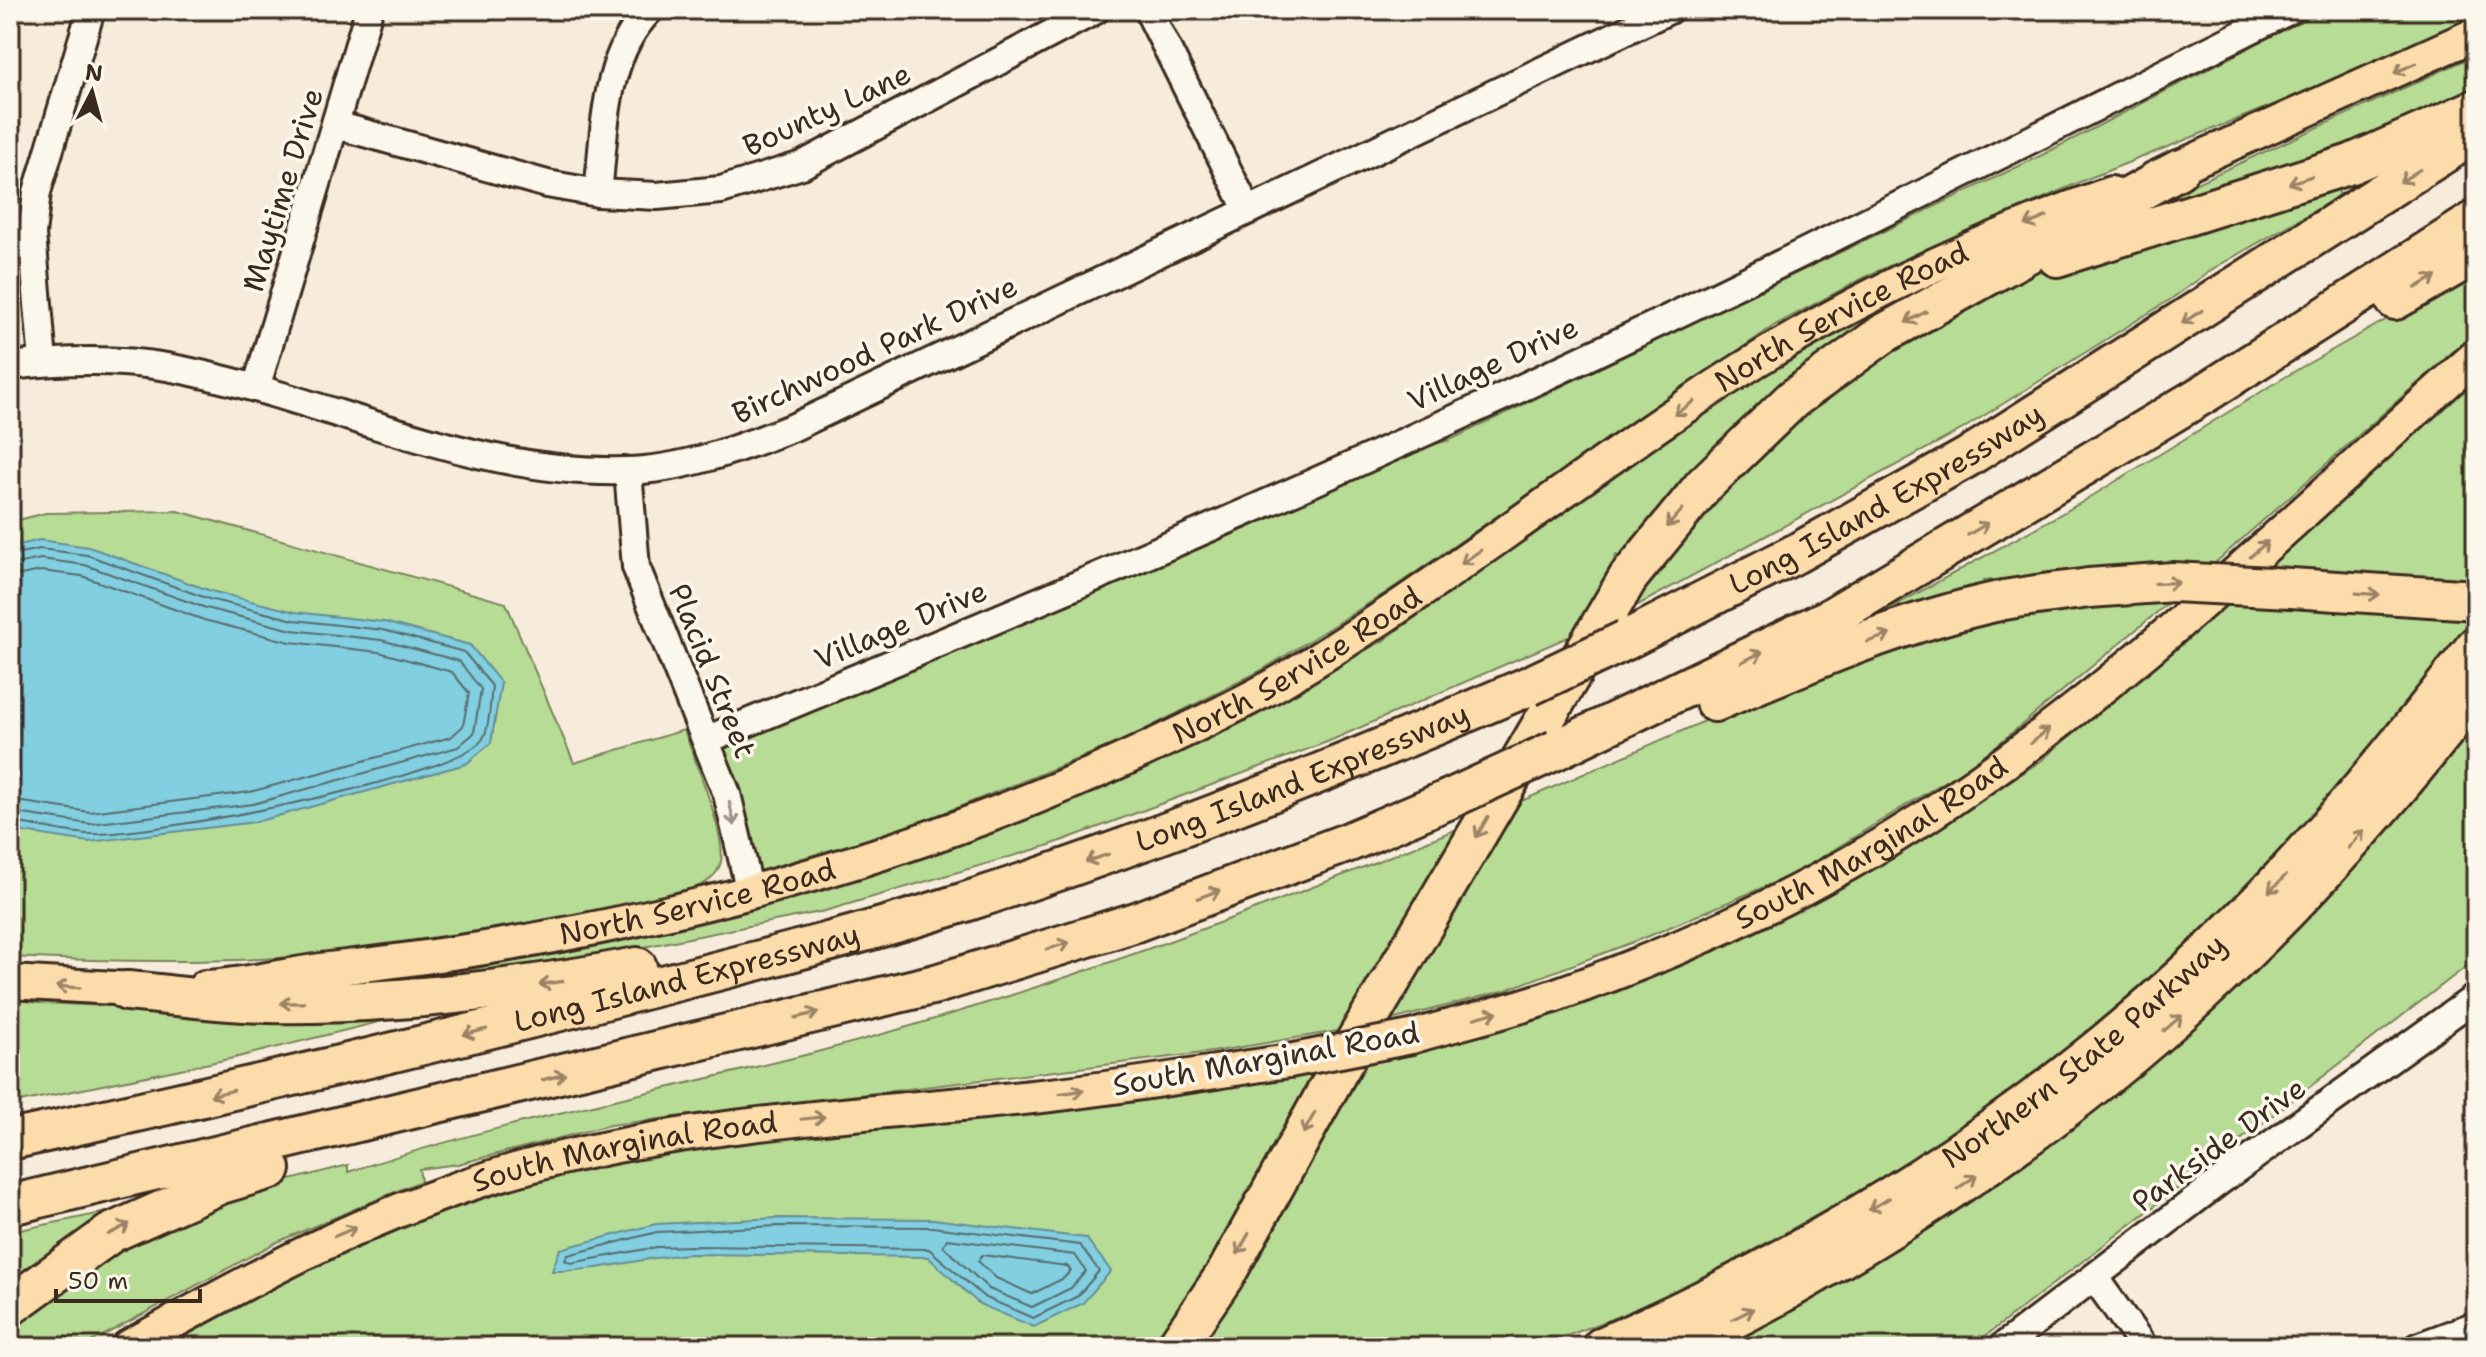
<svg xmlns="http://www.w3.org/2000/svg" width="2486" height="1357" viewBox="0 0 2486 1357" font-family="'Shantell Sans',sans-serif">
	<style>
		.green { fill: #b7dc96; stroke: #79835a; stroke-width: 2 }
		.water { fill: #82cfe1; stroke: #668d93; stroke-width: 2 }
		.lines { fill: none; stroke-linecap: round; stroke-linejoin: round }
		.shore { stroke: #576c6c; stroke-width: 2 }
		.minor-casing { stroke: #3b2a1e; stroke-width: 32 }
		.major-casing { stroke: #3b2a1e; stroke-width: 38 }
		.highway-casing { stroke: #3b2a1e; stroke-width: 44 }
		.minor { stroke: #fbf7ec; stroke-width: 26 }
		.major { stroke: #fddcac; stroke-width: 32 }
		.highway { stroke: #fddcac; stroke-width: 38 }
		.major-bridge-casing { stroke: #3b2a1e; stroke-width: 38; stroke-linecap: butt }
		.highway-bridge-casing { stroke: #3b2a1e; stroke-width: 44; stroke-linecap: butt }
		.major-bridge { stroke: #fddcac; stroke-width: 32 }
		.highway-bridge { stroke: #fddcac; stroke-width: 38 }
		.oneway { stroke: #9c8365 }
		.oneway2 { stroke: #9b9085 }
		.labels { text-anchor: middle; stroke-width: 7; stroke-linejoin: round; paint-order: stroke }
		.street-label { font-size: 30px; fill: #3b2a1e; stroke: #fbf7ec }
	</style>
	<rect width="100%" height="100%" fill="#f7ecdb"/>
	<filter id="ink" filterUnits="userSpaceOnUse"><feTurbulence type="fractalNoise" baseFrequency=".0125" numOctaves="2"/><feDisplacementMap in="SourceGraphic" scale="16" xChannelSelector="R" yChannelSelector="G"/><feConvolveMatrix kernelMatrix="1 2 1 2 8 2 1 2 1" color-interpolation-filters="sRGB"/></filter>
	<g filter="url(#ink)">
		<!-- green -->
		<g class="green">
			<polygon points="2322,10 2476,10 2476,15 2348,75 2082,181 1871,274 1775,325 1390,590 1262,670 1129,738 912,826 742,876 706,740 1338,471 1450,440 2042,155"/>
			<polygon points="2476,55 2476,85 2435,112 2158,209 2151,207 2157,201"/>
			<polygon points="2340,182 2339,194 2328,203 2216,267 2171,299 1961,430 1629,610 1678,526 1837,376 2025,275 2145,237"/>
			<polygon points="2476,269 2476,331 2206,571 2110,571 1983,581 1985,589 1876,616 2079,504 2295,371"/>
			<polygon points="1951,272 1623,559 1616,555 1582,631 1327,742 1050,845 825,911 503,975 385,981 390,977 496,963 631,938 821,891 1044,811 1134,773 1383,641 1526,536 1806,344"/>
			<polygon points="2476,375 2476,584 2248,573"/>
			<path d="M178,511L506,603L574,763L684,730C693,757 730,842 720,865C714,881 701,886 686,891C546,922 404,952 260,959C176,963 93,961 10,957V522L46,513Z"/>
			<polygon points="2179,594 1978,761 1794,874 1649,936 1503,991 1380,1023 1501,810 1826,668 1952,625"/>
			<polygon points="2229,596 2476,613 2476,624 2293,841 2101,1029 1903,1168 1660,1301 1537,1347 1186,1347 1357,1062 1480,1036 1649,978 1872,870 2041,761"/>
			<polygon points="2476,710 2476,959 1971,1347 1700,1347 1773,1313 1971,1199 2140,1061"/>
			<path d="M1469,824L1349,1029L1212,1052L610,1125L458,1164L419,1169L421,1181L277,1242L82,1347H10V1322L88,1268L206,1202L348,1165V1172C501,1121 660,1092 817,1052C1039,994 1257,912 1469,824Z"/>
			<polygon points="10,998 39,1003 254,1012 431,1009 234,1058 10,1104"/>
			<polygon points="1329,1068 1203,1291 1159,1347 160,1347 325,1255 441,1208 577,1169 749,1141"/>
			<polygon points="116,1210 10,1292 10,1232"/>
		</g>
		<!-- water -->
		<g class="water">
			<polygon points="40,540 89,547 211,591 295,612 384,622 470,645 501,683 491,743 466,764 256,822 89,842 10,830 10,547"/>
			<path d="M777,1218L933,1219L1086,1238L1111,1271L1083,1303L1034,1327L979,1304L928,1257L693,1254C646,1256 599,1272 552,1271L560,1249L656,1224Z"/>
		</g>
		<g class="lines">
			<!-- shore -->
			<g class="shore">
				<path d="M10,555L40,549L87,555L209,599L294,620L383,630L464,652L492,686C490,701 490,729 482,740C453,779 145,837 88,834C62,833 36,824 10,822"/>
				<polyline points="10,565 41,559 85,565 206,608 292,630 381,640 459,661 481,689 474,733 458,747 253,804 90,824 10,812"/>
				<polyline points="10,577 41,571 82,576 204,620 290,642 379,652 452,672 469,693 463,726 451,737 250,792 90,812 10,800"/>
				<polygon points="777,1226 932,1227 1080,1245 1099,1271 1078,1296 1033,1318 984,1297 929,1249 693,1246 657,1247 571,1263 565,1260 568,1255 657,1232"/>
				<polygon points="947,1239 1075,1255 1086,1271 1071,1288 1032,1307 989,1289 943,1246"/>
				<polygon points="982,1255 1067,1266 1071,1270 1064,1278 1032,1294 996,1278 978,1261"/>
			</g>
			<defs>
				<g id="minor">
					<polyline points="1148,10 1247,209"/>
					<polyline points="336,125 547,184 598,193 657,196 721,190 802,165 1096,10"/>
					<path d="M598,193C605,132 603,56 650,10"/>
					<polyline points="43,362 32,234 37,192 91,10"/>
					<path d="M10,366C62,360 115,358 167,367C321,395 465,475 625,471C684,470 740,448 794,427L1669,10"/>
					<polyline points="256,388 369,10"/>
					<polyline points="628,471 636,567 727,794 750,892"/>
					<path d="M706,740C1022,610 1338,477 1646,329C1862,226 2075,117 2290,10"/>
					<polyline points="2094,1277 2144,1347"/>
					<polyline points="2002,1347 2220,1181 2476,997"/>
					<polyline points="2417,1347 2476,1325"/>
				</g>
				<g id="major">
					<polyline points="2155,178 2476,34"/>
					<polyline points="10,982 150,990"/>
					<path id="s1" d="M205,987C247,985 288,974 329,969C605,939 877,873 1129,757C1180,733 1231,710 1280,682C1422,598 1552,496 1689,404C1819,315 1962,246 2111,193"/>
					<path id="s2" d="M1411,1037C1458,1023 1507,1012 1553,996C1682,951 1809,892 1924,818C2125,688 2297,515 2476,356"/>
					<path id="s3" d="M128,1347C254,1277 379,1208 519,1169C690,1121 867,1115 1042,1096C1124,1087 1206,1073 1289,1061"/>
				</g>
				<g id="highway">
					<polyline points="2057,257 2351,164 2476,109"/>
					<polyline points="2395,300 2476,254"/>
					<polyline points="2291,588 2476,600"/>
					<path id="s4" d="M1626,640L1795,554L1968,457L2476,133"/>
					<path d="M1715,702C1808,662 1904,621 2004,600C2032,595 2061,592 2089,588"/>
					<polyline points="1556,750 1830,618 2207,392 2476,220"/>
					<path d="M127,991C173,995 221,1002 267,1003C392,1005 515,990 637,967"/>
					<path id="s5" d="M10,1140C213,1096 415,1048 616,997C732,967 848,939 962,903C1156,841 1342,766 1529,686"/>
					<polyline points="10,1205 936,984 1136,922 1349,842 1447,800"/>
					<polyline points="10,1306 111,1233 221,1184 271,1169"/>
					<polyline points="1176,1347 1227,1272 1338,1071 1628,578 1704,485 1793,399 1883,334 2178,170"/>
					<path id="s6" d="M1602,1347C1824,1250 2030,1121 2206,954C2306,860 2392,754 2476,646"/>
					<path d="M1673,1347C1742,1318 1806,1280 1870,1241C2116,1093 2301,918 2476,691"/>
				</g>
			</defs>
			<!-- minor casing -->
			<use href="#minor" class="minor-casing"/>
			<!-- major casing -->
			<use href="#major" class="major-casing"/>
			<!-- highway casing -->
			<use href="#highway" class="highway-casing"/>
			<!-- minor -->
			<use href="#minor" class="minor"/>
			<!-- major -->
			<use href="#major" class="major"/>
			<!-- highway -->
			<use href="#highway" class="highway"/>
			<defs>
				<polyline id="major-bridge" points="1289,1061 1411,1037"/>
				<g id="highway-bridge">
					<polyline points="2089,588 2173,582 2291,588"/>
					<polyline points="1529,686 1626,640"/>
					<polyline points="1447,800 1556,750"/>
				</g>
			</defs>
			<!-- major-bridge casing -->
			<use href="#major-bridge" class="major-bridge-casing"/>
			<!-- highway-bridge casing -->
			<use href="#highway-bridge" class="highway-bridge-casing"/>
			<!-- major-bridge -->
			<use href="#major-bridge" class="major-bridge"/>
			<!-- highway-bridge -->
			<use href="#highway-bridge" class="highway-bridge"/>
		</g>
		<!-- one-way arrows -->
		<defs><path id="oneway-shaft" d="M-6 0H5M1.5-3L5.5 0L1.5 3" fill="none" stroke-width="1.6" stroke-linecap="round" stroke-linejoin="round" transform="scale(2)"/></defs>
		<g class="oneway">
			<use href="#oneway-shaft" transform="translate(2405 68) rotate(155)"/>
			<use href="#oneway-shaft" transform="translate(2410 176) rotate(147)"/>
			<use href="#oneway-shaft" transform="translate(2300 180) rotate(162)"/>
			<use href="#oneway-shaft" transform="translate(2036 221) rotate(157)"/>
			<use href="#oneway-shaft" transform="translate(2426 282) rotate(-30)"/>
			<use href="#oneway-shaft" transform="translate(1916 317) rotate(152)"/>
			<use href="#oneway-shaft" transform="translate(2192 317) rotate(147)"/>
			<use href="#oneway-shaft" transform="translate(1684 408) rotate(145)"/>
			<use href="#oneway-shaft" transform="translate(1675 518) rotate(131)"/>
			<use href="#oneway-shaft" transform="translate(1978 529) rotate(-31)"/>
			<use href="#oneway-shaft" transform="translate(2259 549) rotate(-42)"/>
			<use href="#oneway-shaft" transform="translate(1471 557) rotate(145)"/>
			<use href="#oneway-shaft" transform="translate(2167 583) rotate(-2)"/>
			<use href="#oneway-shaft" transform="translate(2368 594) rotate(4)"/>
			<use href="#oneway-shaft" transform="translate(1879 638) rotate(-19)"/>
			<use href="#oneway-shaft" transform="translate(1752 657) rotate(-27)"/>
			<use href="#oneway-shaft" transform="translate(2040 736) rotate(-39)"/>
			<use href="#oneway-shaft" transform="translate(1482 827) rotate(120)"/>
			<use href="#oneway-shaft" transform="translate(2356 839) rotate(-49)"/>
			<use href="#oneway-shaft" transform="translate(1097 858) rotate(162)"/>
			<use href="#oneway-shaft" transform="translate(2277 884) rotate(135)"/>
			<use href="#oneway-shaft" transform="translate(1209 894) rotate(-21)"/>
			<use href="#oneway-shaft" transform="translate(1058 946) rotate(-17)"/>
			<use href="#oneway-shaft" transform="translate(551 983) rotate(172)"/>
			<use href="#oneway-shaft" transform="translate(68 987) rotate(-176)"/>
			<use href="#oneway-shaft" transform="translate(292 1003) rotate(179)"/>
			<use href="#oneway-shaft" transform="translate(807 1015) rotate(-14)"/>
			<use href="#oneway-shaft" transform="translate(1486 1015) rotate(-16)"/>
			<use href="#oneway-shaft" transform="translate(2173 1023) rotate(-41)"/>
			<use href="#oneway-shaft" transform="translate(475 1032) rotate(166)"/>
			<use href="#oneway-shaft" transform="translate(554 1077) rotate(-14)"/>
			<use href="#oneway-shaft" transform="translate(1072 1092) rotate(-8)"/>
			<use href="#oneway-shaft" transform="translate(222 1093) rotate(167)"/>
			<use href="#oneway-shaft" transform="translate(813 1118) rotate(-6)"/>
			<use href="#oneway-shaft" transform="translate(1309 1123) rotate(119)"/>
			<use href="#oneway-shaft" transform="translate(1967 1182) rotate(-35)"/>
			<use href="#oneway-shaft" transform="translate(1879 1204) rotate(150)"/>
			<use href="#oneway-shaft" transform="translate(119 1229) rotate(-27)"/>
			<use href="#oneway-shaft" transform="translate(345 1232) rotate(-23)"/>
			<use href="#oneway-shaft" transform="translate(1243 1244) rotate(119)"/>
			<use href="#oneway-shaft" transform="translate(1743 1314) rotate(-27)"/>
		</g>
		<use class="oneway2" href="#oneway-shaft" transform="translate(732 814) rotate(77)"/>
	</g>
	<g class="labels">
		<!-- street labels -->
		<g class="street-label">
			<text transform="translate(827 110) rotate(-25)" y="10">Bounty Lane</text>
			<text transform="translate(283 190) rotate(-73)" y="10">Maytime Drive</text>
			<text dy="10" stroke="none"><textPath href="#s1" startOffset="1796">North Service Road</textPath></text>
			<text transform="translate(875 350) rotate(-25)" y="10">Birchwood Park Drive</text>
			<text transform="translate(1493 364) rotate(-25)" y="10">Village Drive</text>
			<text dy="10" stroke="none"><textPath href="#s4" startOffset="296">Long Island Expressway</textPath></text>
			<text transform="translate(901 625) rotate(-23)" y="10">Village Drive</text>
			<text dy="10" stroke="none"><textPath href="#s1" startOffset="1148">North Service Road</textPath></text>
			<text transform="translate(712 671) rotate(68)" y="10">Placid Street</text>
			<text dy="10" stroke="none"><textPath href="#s5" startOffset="1344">Long Island Expressway</textPath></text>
			<text dy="10" stroke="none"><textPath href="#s2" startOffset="502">South Marginal Road</textPath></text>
			<text dy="10" stroke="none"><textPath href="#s1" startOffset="500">North Service Road</textPath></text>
			<text dy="10" stroke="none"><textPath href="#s5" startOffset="696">Long Island Expressway</textPath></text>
			<text dy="10" stroke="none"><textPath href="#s6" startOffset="568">Northern State Parkway</textPath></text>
			<text transform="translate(1266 1059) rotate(-10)" y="10">South Marginal Road</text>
			<text transform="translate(2219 1145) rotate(-36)" y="10">Parkside Drive</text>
			<text dy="10" stroke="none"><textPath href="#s3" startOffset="538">South Marginal Road</textPath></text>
		</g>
	</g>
	<!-- margin -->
	<rect width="2486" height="1357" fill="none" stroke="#fbf7ec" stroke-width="40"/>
	<rect x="20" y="20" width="2446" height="1317" fill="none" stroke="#3b2a1e" stroke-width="3" filter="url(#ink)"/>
	<!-- north arrow -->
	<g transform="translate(92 92) rotate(6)" stroke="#fbf7ec" stroke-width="6" paint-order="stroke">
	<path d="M0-6L14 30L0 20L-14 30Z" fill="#3b2a1e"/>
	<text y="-12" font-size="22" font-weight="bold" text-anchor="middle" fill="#3b2a1e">N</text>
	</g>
	<!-- scale -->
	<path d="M56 1289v12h144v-12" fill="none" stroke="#3b2a1e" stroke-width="4"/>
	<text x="68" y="1289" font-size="24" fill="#3b2a1e" stroke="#fbf7ec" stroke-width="6" paint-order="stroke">50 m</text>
</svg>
